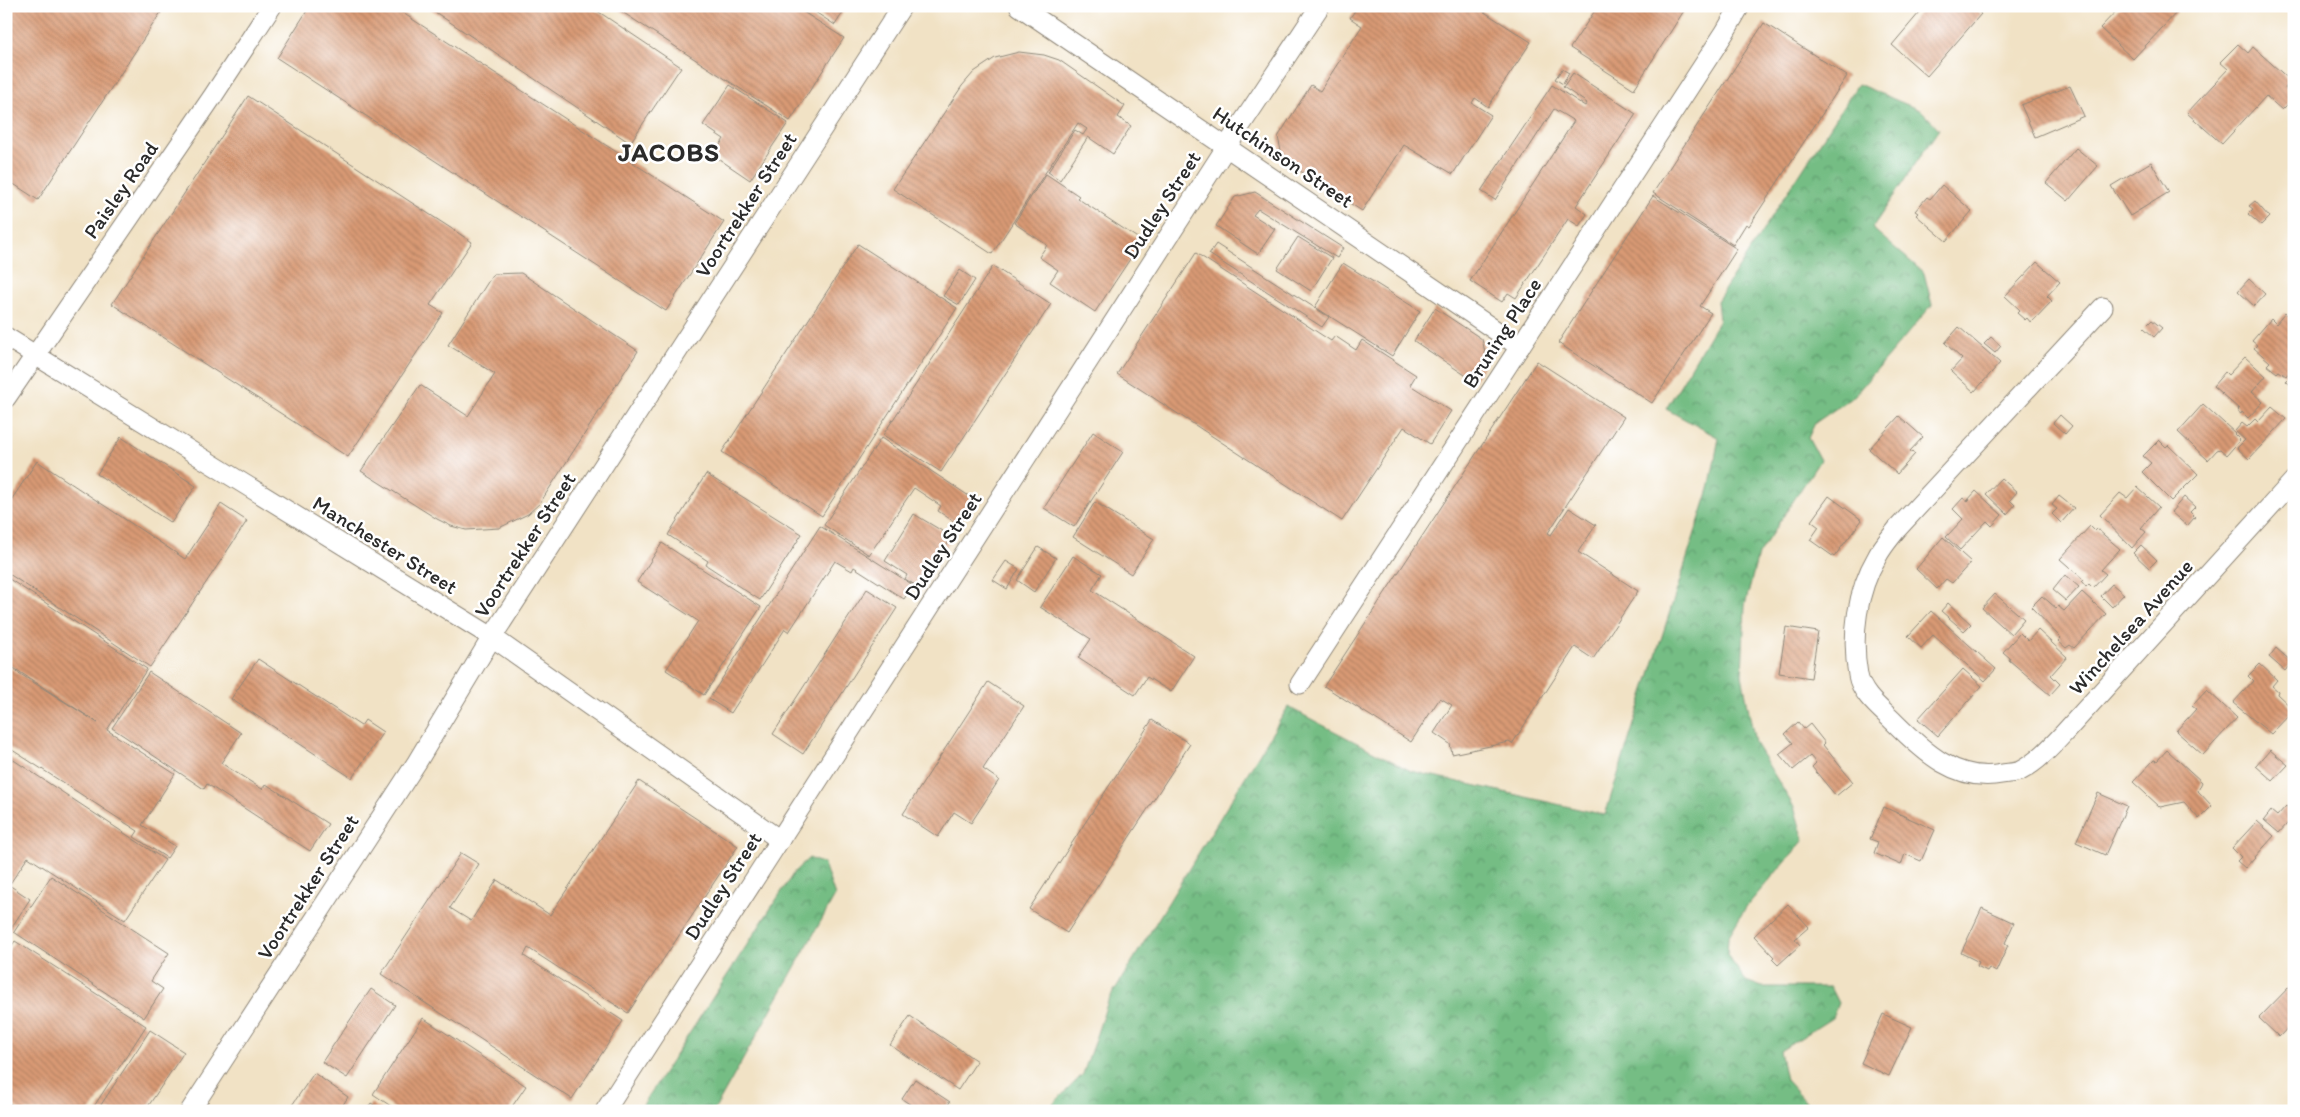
<svg xmlns="http://www.w3.org/2000/svg" width="2300" height="1117" viewBox="0 0 2300 1117" font-family="Itim,sans-serif">
	<style>
		.forest { fill: url(#forest-crowns); stroke: #507458 }
		.building { fill: url(#building-back-hatch) }
		.lines { fill: none; stroke-linecap: round; stroke-linejoin: round }
		.street-casing { stroke: #8e8678; stroke-width: 21 }
		.street { stroke: #fff; stroke-width: 19 }
		.labels { text-anchor: middle; stroke-width: 5; stroke-linejoin: round; paint-order: stroke }
		.street-label { font-size: 21px; fill: #2b2b2b; stroke: #fff }
		.district-label { font-size: 26px; font-weight: bold; letter-spacing: 1px; fill: #2b2b2b; stroke: #fff }
	</style>
	<defs>
		<pattern id="forest-crowns" width="20" height="18" patternUnits="userSpaceOnUse" patternTransform="scale(1.25)"><rect width="20" height="18" fill="#74bd84"/><path d="M2 6a3 3 0 1 1 6 0M12 15a3 3 0 1 1 6 0" fill="none" stroke="#5f9a6c"/></pattern>
		<pattern id="building-back-hatch" width="6" height="6" patternUnits="userSpaceOnUse" patternTransform="scale(1.25)"><rect width="6" height="6" fill="#d99a75"/><path d="M-1 5l2 2M0 0l6 6M5-1l2 2" fill="none" stroke="#b07e60"/></pattern>
	</defs>
	<rect width="100%" height="100%" fill="#fff"/>
	<filter id="ink" filterUnits="userSpaceOnUse"><feTurbulence type="fractalNoise" baseFrequency=".02" numOctaves="2"/><feDisplacementMap in="SourceGraphic" scale="10" xChannelSelector="R" yChannelSelector="G"/><feConvolveMatrix kernelMatrix="1 2 1 2 8 2 1 2 1" color-interpolation-filters="sRGB"/></filter>
	<filter id="wash" filterUnits="userSpaceOnUse"><feTurbulence type="fractalNoise" baseFrequency=".0096" numOctaves="4" result="noise"/><feDisplacementMap in="SourceGraphic" scale="20" xChannelSelector="R" yChannelSelector="G"/><feGaussianBlur stdDeviation="1.12" result="paint"/><feColorMatrix in="noise" values="0 0 0 0 0 0 0 0 0 0 0 0 0 0 0 0 0 1.4 0 .05"/><feComposite in="paint" operator="in"/></filter>
	<g filter="url(#wash)">
		<rect width="100%" height="100%" fill="#f1e2c5"/>
		<!-- forest -->
		<g class="forest">
			<polygon points="1858,84 1922,111 1939,129 1872,228 1924,273 1932,305 1854,396 1815,423 1808,438 1820,460 1758,555 1745,605 1742,675 1755,743 1794,807 1804,840 1746,907 1728,937 1727,955 1746,981 1762,987 1830,987 1838,1003 1832,1018 1780,1051 1786,1080 1814,1111 1046,1111 1083,1074 1108,1001 1288,707 1411,771 1605,815 1709,489 1719,438 1666,409 1719,320 1717,301"/>
			<polygon points="809,858 824,864 835,896 714,1111 639,1111 795,871"/>
		</g>
		<g id="blocks">
			<!-- building -->
			<g class="building">
				<polygon points="6,6 165,6 38,200 6,179"/>
				<polygon points="310,6 392,6 724,222 666,311 277,58"/>
				<polygon points="426,6 590,6 681,67 630,143"/>
				<polygon points="613,6 794,6 844,38 790,121"/>
				<polygon points="806,6 847,6 835,25"/>
				<polygon points="1358,6 1475,6 1531,42 1488,107 1475,98 1472,103 1491,115 1453,174 1404,145 1362,211 1283,160 1278,137 1311,85 1320,91 1362,26 1350,18"/>
				<polygon points="1598,6 1687,6 1634,89 1570,48"/>
				<polygon points="1925,6 1972,6 1981,14 1927,76 1892,45"/>
				<polygon points="2121,6 2171,6 2177,12 2133,59 2100,28"/>
				<polygon points="1764,23 1847,76 1749,226 1746,224 1733,245 1653,193"/>
				<polygon points="2238,44 2248,53 2253,47 2291,81 2285,88 2294,98 2282,110 2266,96 2222,144 2187,113 2228,69 2220,62"/>
				<polygon points="1019,52 1044,55 1059,60 1125,106 1118,117 1131,126 1113,154 1088,137 1060,180 1048,172 1075,130 1083,135 1087,129 1078,123 992,254 893,189 962,86 974,72 995,58"/>
				<polygon points="1562,69 1569,73 1563,84 1555,79"/>
				<polygon points="1573,73 1636,114 1576,206 1587,214 1579,226 1568,219 1516,298 1508,293 1502,302 1470,281 1574,121 1554,109 1495,200 1481,191 1552,85 1585,106 1587,103 1563,87"/>
				<polygon points="730,85 788,123 750,180 713,155 724,139 703,125"/>
				<polygon points="2070,86 2084,116 2035,137 2021,105"/>
				<polygon points="248,96 472,242 430,305 443,313 348,457 112,304"/>
				<polygon points="2076,148 2098,166 2068,201 2046,183"/>
				<polygon points="2151,162 2169,192 2130,216 2111,186"/>
				<polygon points="1046,174 1079,196 1077,198 1142,241 1095,312 1050,282 1058,270 1039,257 1047,245 1014,223"/>
				<polygon points="1942,185 1972,211 1946,241 1916,215 1918,213 1915,211 1927,197 1930,199"/>
				<polygon points="1255,192 1343,248 1337,258 1258,209 1253,215 1275,229 1258,254 1216,226 1235,197"/>
				<polygon points="1653,196 1737,249 1700,306 1711,313 1652,403 1558,343"/>
				<polygon points="2255,201 2269,217 2261,225 2248,214 2253,209 2249,206"/>
				<polygon points="1298,237 1332,258 1311,291 1277,269"/>
				<polygon points="858,244 957,308 822,516 722,452"/>
				<polygon points="1216,244 1329,317 1322,327 1209,254"/>
				<polygon points="1196,253 1331,341 1335,336 1356,350 1362,340 1416,375 1410,385 1451,411 1430,444 1404,427 1342,521 1117,374"/>
				<polygon points="2037,262 2060,282 2047,296 2052,301 2031,323 2027,318 2025,320 2017,313 2020,310 2005,296"/>
				<polygon points="1343,263 1420,311 1392,356 1315,307"/>
				<polygon points="993,266 1051,304 941,472 883,435"/>
				<polygon points="960,270 975,280 959,305 943,296"/>
				<polygon points="521,273 638,351 540,503 528,514 499,528 466,530 451,526 437,519 361,471 420,385 468,416 495,374 448,345 493,274"/>
				<polygon points="2249,279 2265,294 2254,306 2238,291"/>
				<polygon points="1435,308 1482,339 1487,361 1474,381 1414,341"/>
				<polygon points="2285,313 2294,321 2294,367 2286,376 2279,371 2277,373 2267,365 2270,362 2254,348 2257,345 2252,341 2271,319 2276,324"/>
				<polygon points="2152,320 2162,328 2154,337 2144,328"/>
				<polygon points="1959,327 2000,363 1974,392 1951,371 1962,359 1945,343"/>
				<polygon points="1991,337 2001,346 1995,353 1984,344"/>
				<polygon points="2245,357 2266,376 2252,392 2263,402 2248,418 2242,412 2241,414 2237,411 2239,409 2213,386 2225,372 2228,375"/>
				<polygon points="1537,361 1624,417 1548,533 1551,535 1569,508 1596,525 1578,552 1638,591 1593,659 1575,647 1512,744 1509,742 1452,754 1450,744 1434,733 1452,705 1440,698 1411,742 1324,686"/>
				<polygon points="2294,373 2294,388 2286,381"/>
				<polygon points="2203,404 2235,433 2234,434 2240,440 2227,455 2220,449 2217,450 2208,460 2178,432"/>
				<polygon points="2272,407 2286,419 2249,459 2237,448 2245,440 2235,431 2242,423 2247,427 2255,419 2258,422"/>
				<polygon points="2060,415 2072,426 2065,434 2053,423"/>
				<polygon points="1899,416 1923,437 1910,451 1915,454 1897,474 1869,449"/>
				<polygon points="1093,432 1123,452 1074,527 1044,508"/>
				<polygon points="121,437 196,486 171,523 97,474"/>
				<polygon points="881,438 975,500 959,525 938,511 941,506 914,488 869,555 824,525"/>
				<polygon points="2159,440 2166,447 2168,445 2198,474 2171,501 2142,472 2151,463 2143,456"/>
				<polygon points="37,461 185,559 221,504 247,521 150,667 6,572 6,508"/>
				<polygon points="706,474 802,534 760,600 706,565 708,561 668,535"/>
				<polygon points="2001,478 2017,492 2010,500 2015,505 2007,514 1986,494"/>
				<polygon points="2137,487 2159,507 2141,528 2146,532 2132,548 2100,515 2120,493 2127,498"/>
				<polygon points="1976,491 2002,515 1992,526 1987,521 1960,550 1946,537 1963,519 1953,509 1963,498 1967,501"/>
				<polygon points="1829,496 1862,520 1834,557 1810,540 1819,527 1811,521"/>
				<polygon points="2059,496 2074,508 2061,523 2052,514 2057,509 2052,505"/>
				<polygon points="2184,497 2195,507 2190,512 2195,517 2187,526 2171,512"/>
				<polygon points="1095,502 1154,539 1131,574 1073,537"/>
				<polygon points="914,514 952,537 920,588 905,579 907,575 885,561"/>
				<polygon points="820,526 913,585 904,599 854,567 852,571 835,561 789,632 785,629 731,713 709,699"/>
				<polygon points="2090,526 2095,531 2097,529 2120,549 2101,570 2106,574 2093,588 2089,584 2086,587 2082,582 2084,580 2060,559"/>
				<polygon points="1943,537 1971,562 1952,583 1946,579 1937,589 1916,569"/>
				<polygon points="662,543 761,607 704,695 666,670 698,621 637,582"/>
				<polygon points="2141,545 2157,560 2149,568 2133,553"/>
				<polygon points="1038,547 1056,558 1034,592 1017,580"/>
				<polygon points="1073,556 1102,574 1092,590 1194,656 1171,692 1147,677 1135,695 1078,658 1091,639 1040,607"/>
				<polygon points="1006,561 1019,569 1007,589 993,580"/>
				<polygon points="2065,575 2079,587 2066,601 2053,590"/>
				<polygon points="6,577 147,669 107,730 175,774 142,825 175,846 167,858 134,837 138,831 6,746 6,665 98,723 6,663"/>
				<polygon points="2112,584 2124,594 2112,607 2101,596"/>
				<polygon points="867,589 897,608 803,754 773,734"/>
				<polygon points="2082,592 2106,614 2074,648 2070,645 2066,648 2058,641 2061,638 2031,607 2042,596 2056,608 2058,606 2064,611"/>
				<polygon points="1995,594 2024,619 2011,634 1982,608"/>
				<polygon points="1948,603 1971,624 1964,631 1941,611"/>
				<polygon points="1931,611 1996,669 1985,681 1933,635 1921,648 1908,636"/>
				<polygon points="1786,627 1818,632 1811,678 1779,673"/>
				<polygon points="2038,630 2067,657 2051,675 2060,684 2050,695 2009,660 2010,658 2003,652 2020,633 2028,641"/>
				<polygon points="2276,648 2292,662 2285,671 2269,657"/>
				<polygon points="258,659 361,726 365,720 383,732 352,778 231,699"/>
				<polygon points="2260,664 2277,680 2272,686 2278,691 2277,694 2294,710 2271,734 2233,703 2253,681 2248,676"/>
				<polygon points="1963,669 1982,686 1938,736 1918,719"/>
				<polygon points="149,672 241,733 221,763 262,789 266,784 328,824 310,851 207,784 204,789 112,728"/>
				<polygon points="988,682 1024,706 983,769 999,780 971,823 954,812 938,837 903,814"/>
				<polygon points="2207,690 2237,718 2203,755 2176,731 2196,709 2192,706"/>
				<polygon points="1152,720 1190,744 1067,933 1029,909"/>
				<polygon points="1798,722 1804,729 1810,724 1825,743 1823,745 1853,782 1836,796 1812,767 1816,763 1810,756 1793,770 1779,754 1793,743 1785,734"/>
				<polygon points="2167,750 2202,782 2198,791 2212,806 2199,819 2184,802 2160,807 2133,782 2154,760 2157,761"/>
				<polygon points="2270,750 2288,765 2273,781 2256,766"/>
				<polygon points="6,755 165,860 125,920 28,857 9,885 30,899 6,936"/>
				<polygon points="639,781 738,846 628,1013 528,948 524,956 623,1021 572,1099 381,974 461,853 479,864 450,908 471,921 497,880 550,915"/>
				<polygon points="2098,793 2127,806 2105,855 2076,842"/>
				<polygon points="2286,806 2294,813 2294,816 2279,833 2264,820 2271,811 2277,816"/>
				<polygon points="1884,807 1935,830 1921,861 1905,854 1901,865 1874,853 1878,842 1870,839"/>
				<polygon points="2257,821 2274,836 2245,868 2237,861 2241,857 2232,848"/>
				<polygon points="51,876 169,953 151,981 163,989 144,1018 14,932"/>
				<polygon points="1788,904 1809,927 1795,939 1800,945 1778,965 1772,959 1774,957 1754,936"/>
				<polygon points="1982,908 2014,923 2005,943 2008,945 1996,972 1989,968 1987,971 1977,966 1979,962 1961,953"/>
				<polygon points="15,941 146,1026 91,1111 21,1111 6,1101 6,954"/>
				<polygon points="2294,982 2294,1021 2279,1037 2259,1018"/>
				<polygon points="371,989 395,1005 347,1078 322,1062"/>
				<polygon points="1883,1014 1912,1027 1889,1076 1861,1063"/>
				<polygon points="910,1016 977,1061 958,1090 890,1045"/>
				<polygon points="423,1018 526,1086 509,1111 398,1111 373,1094"/>
				<polygon points="150,1030 184,1052 145,1111 97,1111"/>
				<polygon points="314,1073 348,1097 339,1111 288,1111"/>
				<polygon points="915,1079 950,1102 944,1111 920,1111 902,1099"/>
				<polygon points="371,1103 383,1111 366,1111"/>
			</g>
		</g>
	</g>
	<g filter="url(#ink)">
		<use href="#blocks" fill-opacity="0" stroke="#8e8678" stroke-width="1"/>
		<g class="lines">
			<defs>
				<g id="street">
					<polyline points="1019,6 1520,347"/>
					<path d="M2103,307L1897,529C1890,538 1882,547 1877,557C1857,591 1851,635 1858,675C1861,694 1881,709 1894,722C1924,752 1957,783 2002,774C2007,773 2015,773 2020,771C2038,762 2053,745 2066,731L2294,480"/>
					<polyline points="6,337 492,637 780,840"/>
					<polyline points="6,398 213,96 272,6"/>
					<polyline points="1300,684 1725,32 1740,6"/>
					<polyline points="190,1111 417,762 492,637 902,6"/>
					<polyline points="605,1111 1227,146 1320,6"/>
				</g>
			</defs>
			<!-- street casing -->
			<use href="#street" class="street-casing"/>
			<!-- street -->
			<use href="#street" class="street"/>
		</g>
	</g>
	<g class="labels">
		<!-- street labels -->
		<g class="street-label">
			<text transform="translate(1283 157) rotate(34)" y="7">Hutchinson Street</text>
			<text transform="translate(121 190) rotate(-55)" y="7">Paisley Road</text>
			<text transform="translate(746 205) rotate(-57)" y="7">Voortrekker Street</text>
			<text transform="translate(1162 205) rotate(-57)" y="7">Dudley Street</text>
			<text transform="translate(1502 333) rotate(-57)" y="7">Bruning Place</text>
			<text transform="translate(385 545) rotate(32)" y="7">Manchester Street</text>
			<text transform="translate(525 545) rotate(-57)" y="7">Voortrekker Street</text>
			<text transform="translate(943 546) rotate(-57)" y="7">Dudley Street</text>
			<text transform="translate(2131 627) rotate(-48)" y="7">Winchelsea Avenue</text>
			<text transform="translate(723 886) rotate(-57)" y="7">Dudley Street</text>
			<text transform="translate(308 887) rotate(-57)" y="7">Voortrekker Street</text>
		</g>
		<!-- district labels -->
		<g class="district-label">
			<text x="669" y="161">JACOBS</text>
		</g>
	</g>
	<!-- margin -->
	<rect width="2300" height="1117" fill="none" stroke="#fff" stroke-width="25"/>
</svg>
